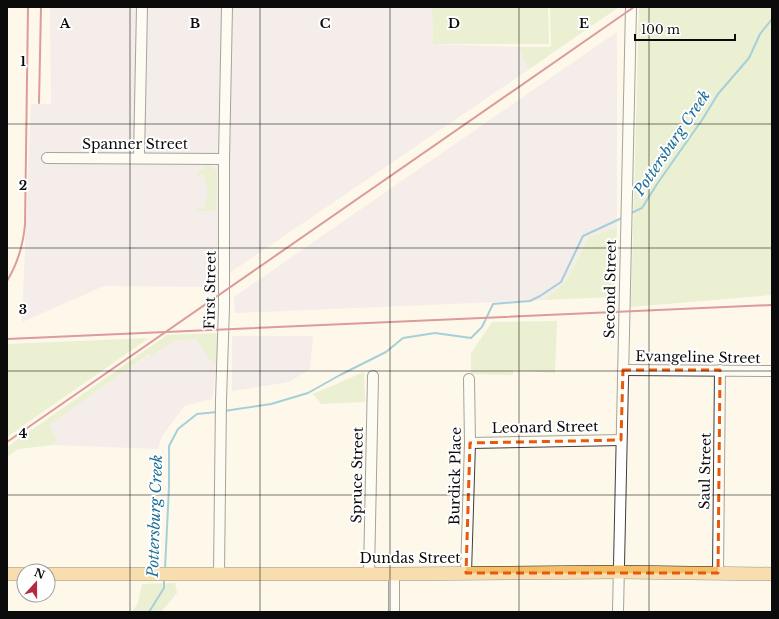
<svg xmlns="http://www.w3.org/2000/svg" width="779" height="619" viewBox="0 0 779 619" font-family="'Libre Baskerville',serif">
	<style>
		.industrial { fill: #e8dfea }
		.green { fill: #d5e6b6 }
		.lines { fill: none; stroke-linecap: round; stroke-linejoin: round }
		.stream { stroke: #3c9fc6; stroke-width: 2 }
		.minor-casing { stroke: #3e3e3e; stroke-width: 12 }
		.major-casing { stroke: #1c1c1c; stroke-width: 14 }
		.minor { stroke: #fff; stroke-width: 10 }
		.major { stroke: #f2bf67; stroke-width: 13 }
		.rail { stroke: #b32b41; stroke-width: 2 }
		.marked { fill: none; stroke: #e8590c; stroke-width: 3; stroke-dasharray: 8 5; stroke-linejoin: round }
		.grid { fill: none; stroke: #0b0b0b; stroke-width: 1; stroke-opacity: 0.55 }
		.labels { text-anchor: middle; stroke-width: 4; stroke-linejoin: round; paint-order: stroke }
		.street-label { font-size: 14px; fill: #0b0b0b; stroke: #fff }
		.water-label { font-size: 15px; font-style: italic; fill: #1c6f96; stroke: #fff }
		.grid-label { font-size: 13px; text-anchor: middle; font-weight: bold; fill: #0b0b0b; stroke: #fff; stroke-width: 4; stroke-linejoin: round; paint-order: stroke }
	</style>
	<rect width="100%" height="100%" fill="#fef8ea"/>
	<!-- industrial -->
	<g class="industrial">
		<polygon points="50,7 432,7 433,44 519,47 528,70 209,287 104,286 22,322 31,104 51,104"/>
		<polygon points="617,32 617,227 589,237 580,253 572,270 560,287 544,300 235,313 234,297"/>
		<polygon points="232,336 313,336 310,369 289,382 232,391"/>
		<polygon points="196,339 212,363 217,363 212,399 184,406 162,436 158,449 53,445 57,440 48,425 150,354 151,355 174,341"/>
	</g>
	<!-- green -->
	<g class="green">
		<polygon points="432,7 548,7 549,44 433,44"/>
		<polygon points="550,7 619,7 528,70 519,47 551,47"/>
		<polygon points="641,7 772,7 772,295 631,307 639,8"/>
		<polygon points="208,165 211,166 217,172 216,211 194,211 195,209 198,210 198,208 204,209 208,192 204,175 197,176 197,173"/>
		<path d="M617,227L614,297L544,300C549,296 554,292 559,288C573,274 579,253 589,237Z"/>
		<polygon points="557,321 555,373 513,370 513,375 471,374 471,353 492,322"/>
		<polygon points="217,333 217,363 212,363 196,339 174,341 151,356 149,354 49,425 57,440 53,445 18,449 7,457 7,447 167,335"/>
		<polygon points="149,338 7,437 7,344"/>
		<polygon points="364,372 365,402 321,404 313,394"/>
		<polygon points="175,583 177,593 161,612 132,612 138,603 142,584"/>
	</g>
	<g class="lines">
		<!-- stream -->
		<g class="stream">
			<polyline points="629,214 642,208 657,184 702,120 718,94 749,58 760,34 772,19"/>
			<polyline points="224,411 271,404 308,393 340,375 386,352 403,338 435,333 471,338 482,327 493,304 530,301 540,296 561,282 583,236 624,217"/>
			<polyline points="165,569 169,487 169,446 178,429 197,414 217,412"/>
			<polyline points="149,612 164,588 164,579"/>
		</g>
		<defs>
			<g id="minor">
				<polyline points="47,158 224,159"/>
				<polyline points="139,158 142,7"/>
				<polyline points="623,370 772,371"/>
				<polyline points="470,443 621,440"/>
				<polyline points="219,573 221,400 224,307 224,159 227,7"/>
				<polyline points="466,573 470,443 469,379"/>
				<polyline points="718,573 720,370"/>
				<polyline points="369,574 373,376"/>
				<polyline points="394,574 394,612"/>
				<polyline points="618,612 631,7"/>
			</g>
			<g id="major">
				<polyline points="7,574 24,574"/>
				<polyline points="48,574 394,574 619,572 772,574"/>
			</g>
		</defs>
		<!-- minor casing -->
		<use href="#minor" class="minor-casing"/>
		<!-- major casing -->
		<use href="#major" class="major-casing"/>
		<!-- minor -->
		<use href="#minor" class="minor"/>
		<!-- major -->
		<use href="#major" class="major"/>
		<!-- rail -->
		<g class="rail">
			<polyline points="39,103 41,7"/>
			<path d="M7,281C18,263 23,245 25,225L28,7"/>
			<polyline points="7,339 772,305"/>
			<polyline points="7,442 634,7"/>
		</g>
	</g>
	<!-- marked area -->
	<path d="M0 0H779V619H0ZM623,370H720L718,573H466L470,443L621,440Z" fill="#fef8ea" fill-opacity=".55" fill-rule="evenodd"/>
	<path class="marked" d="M623,370H720L718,573H466L470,443L621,440Z"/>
	<!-- grid -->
	<path class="grid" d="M130,7V612M260,7V612M390,7V612M519,7V612M649,7V612M7,124H772M7,248H772M7,371H772M7,495H772"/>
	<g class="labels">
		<!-- street labels -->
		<g class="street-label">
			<text x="135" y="149">Spanner Street</text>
			<text transform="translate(610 289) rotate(-89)" y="5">Second Street</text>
			<text transform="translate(210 290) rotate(-89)" y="5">First Street</text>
			<text transform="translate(698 357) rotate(1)" y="5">Evangeline Street</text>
			<text transform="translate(545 427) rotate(-1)" y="5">Leonard Street</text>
			<text transform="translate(705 471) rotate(-89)" y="5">Saul Street</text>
			<text transform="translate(357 475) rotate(-89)" y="5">Spruce Street</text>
			<text transform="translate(455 476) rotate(-89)" y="5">Burdick Place</text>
			<text x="410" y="563">Dundas Street</text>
		</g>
		<!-- water labels -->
		<g class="water-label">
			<text transform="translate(672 143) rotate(-56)" y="5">Pottersburg Creek</text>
			<text transform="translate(155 516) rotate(-88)" y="5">Pottersburg Creek</text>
		</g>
	</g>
	<g class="grid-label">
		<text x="65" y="28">A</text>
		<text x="195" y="28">B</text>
		<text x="325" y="28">C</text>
		<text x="454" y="28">D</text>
		<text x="584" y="28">E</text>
		<text x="23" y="66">1</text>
		<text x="23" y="190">2</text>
		<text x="23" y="314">3</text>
		<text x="23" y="438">4</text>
	</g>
	<!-- border -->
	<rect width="779" height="619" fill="none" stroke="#0b0b0b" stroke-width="16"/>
	<!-- north arrow -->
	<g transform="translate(36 583) rotate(21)"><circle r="19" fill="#ffffff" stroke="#9d9d9d"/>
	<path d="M0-3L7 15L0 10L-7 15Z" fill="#b32b41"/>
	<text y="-6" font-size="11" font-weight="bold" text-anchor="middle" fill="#0b0b0b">N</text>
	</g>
	<!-- scale -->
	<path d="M635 34v6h100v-6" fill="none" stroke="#0b0b0b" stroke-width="2"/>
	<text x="641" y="34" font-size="12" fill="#0b0b0b" stroke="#ffffff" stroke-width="3" paint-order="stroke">100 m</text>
</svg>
